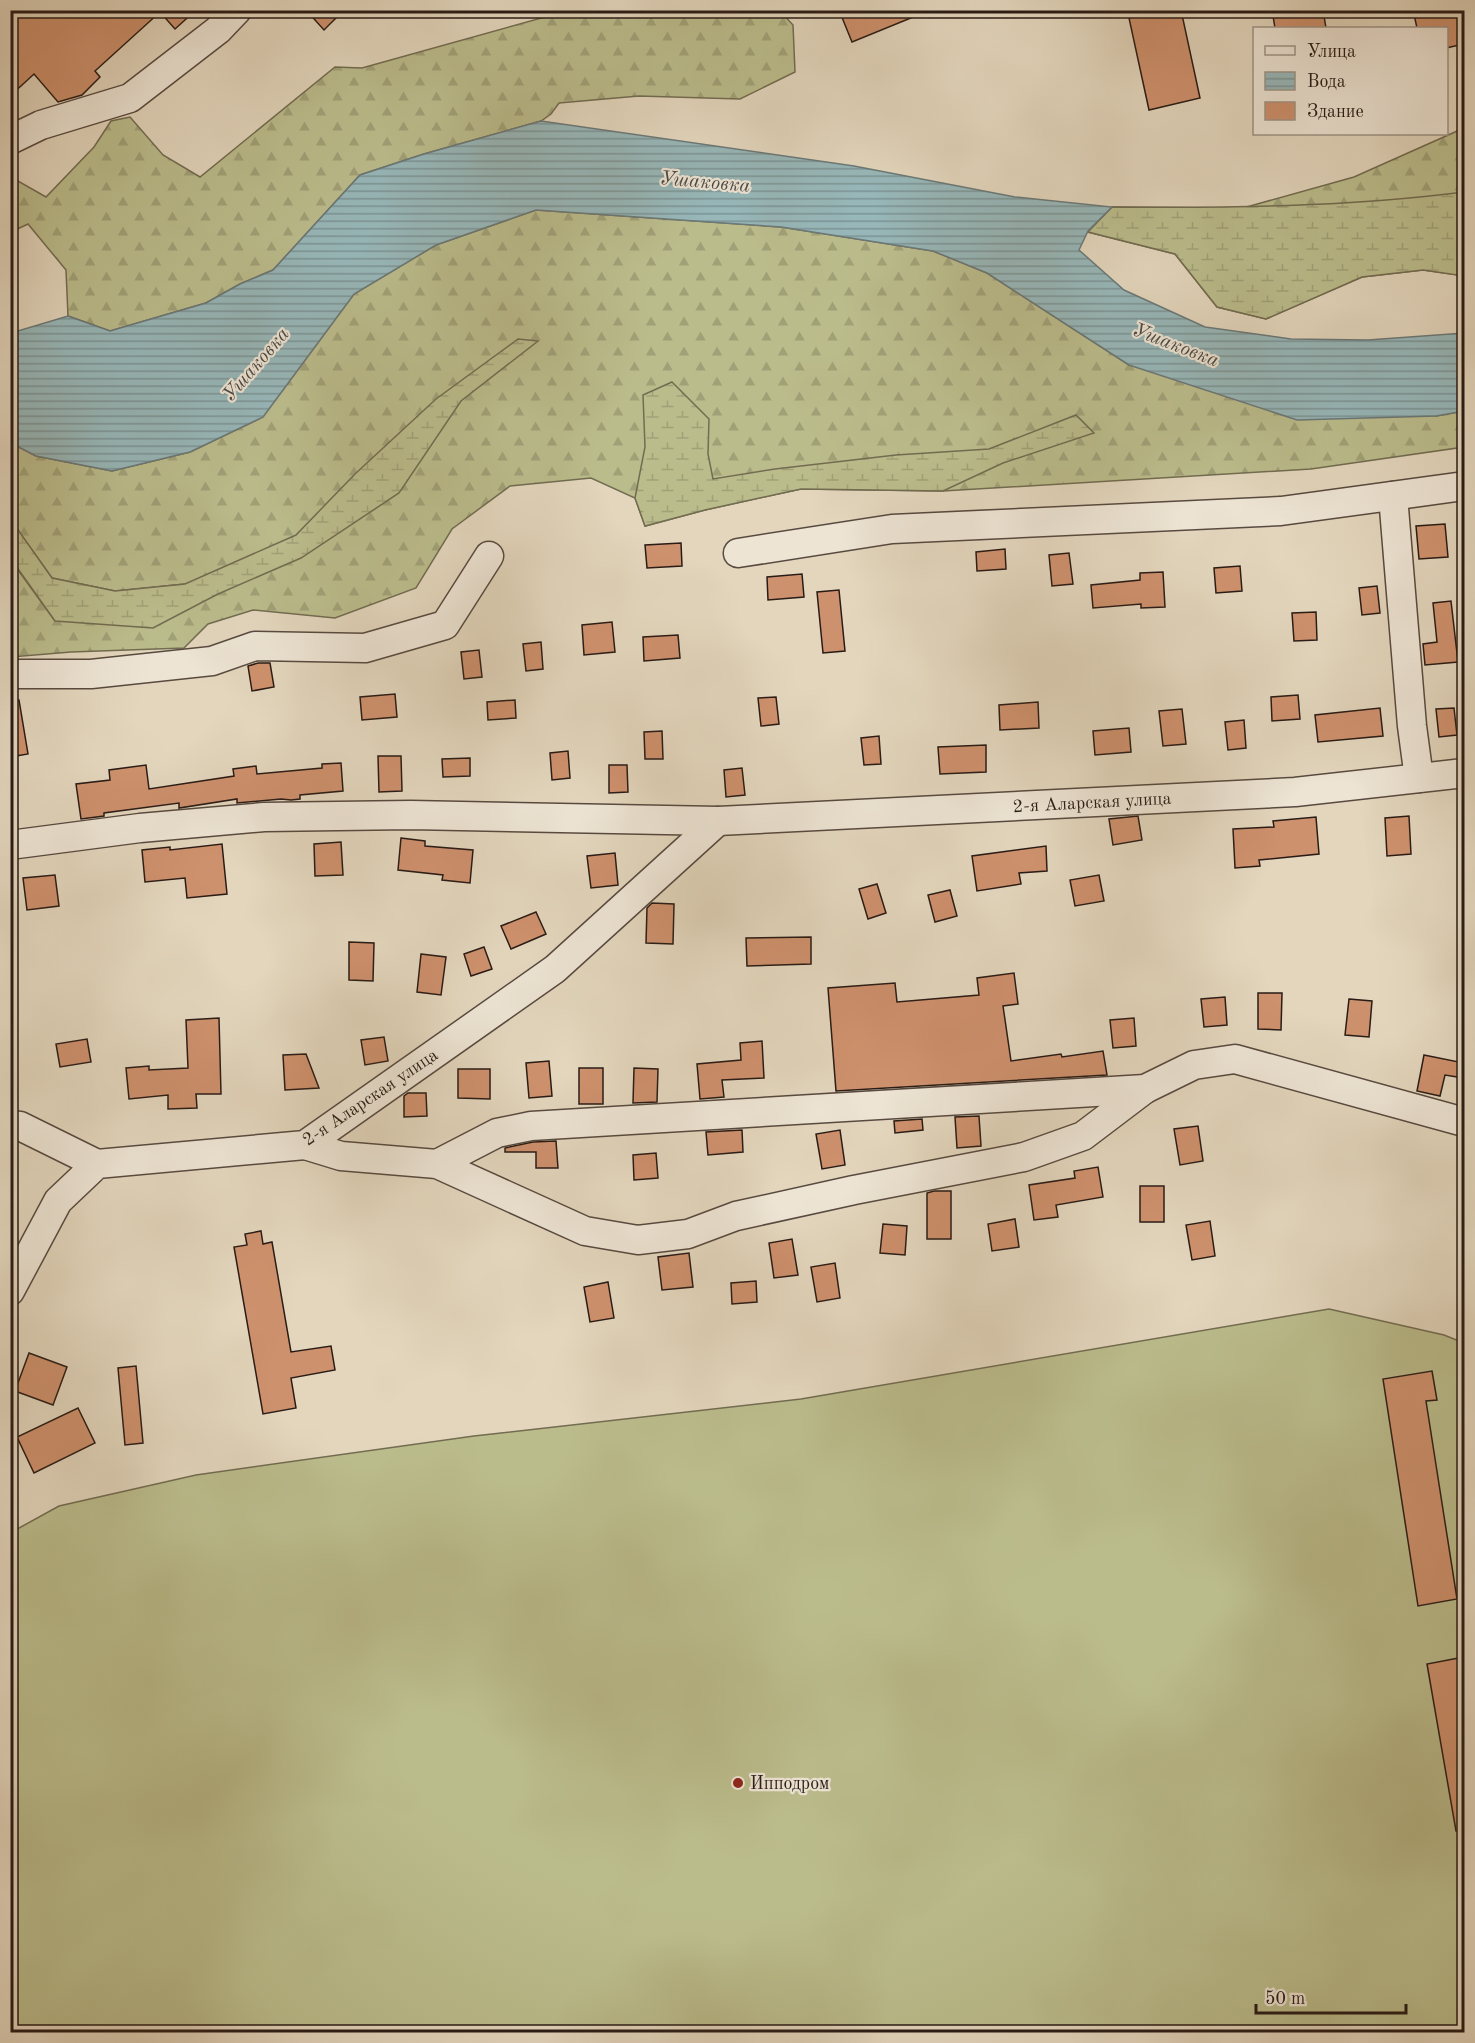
<svg xmlns="http://www.w3.org/2000/svg" width="1475" height="2043" viewBox="0 0 1475 2043" font-family="'Old Standard TT',serif">
	<style>
		.forest { fill: url(#forest-firs); stroke: #726c51; stroke-width: 1.5 }
		.wetland { fill: url(#wetland-marsh); stroke: #726c51; stroke-width: 1.5 }
		.garden { fill: #bbbc8c; stroke: #726c51; stroke-width: 1.5 }
		.water { fill: url(#water-rules); stroke: #6b7978; stroke-width: 1.5 }
		.building { fill: #ce916d; stroke: #291b16; stroke-width: 1.5 }
		.lines { fill: none; stroke-linecap: round; stroke-linejoin: round }
		.minor-casing { stroke: #584a40; stroke-width: 31 }
		.minor { stroke: #ede4d4; stroke-width: 28 }
		.poi-dot { fill: #8f2418; stroke: #ede4d4; stroke-width: 2 }
		.labels { text-anchor: middle; stroke-width: 4.5; stroke-linejoin: round; paint-order: stroke }
		.street-label { font-size: 18px; fill: #291b16; stroke: #ede4d4 }
		.poi-label { font-size: 18px; fill: #291b16; stroke: #ede4d4; text-anchor: start }
		.water-label { font-size: 20px; font-style: italic; fill: #4a4a47; stroke: #ede4d4 }
	</style>
	<defs>
		<pattern id="forest-firs" width="22" height="20" patternUnits="userSpaceOnUse" patternTransform="scale(1.5)"><rect width="22" height="20" fill="#bbbc8c"/><path d="M5 1l3.5 6h-7zM16 11l3.5 6h-7z" fill="#a1a178"/></pattern>
		<pattern id="wetland-marsh" width="20" height="14" patternUnits="userSpaceOnUse" patternTransform="scale(1.5)"><rect width="20" height="14" fill="#bbbc8c"/><path d="M1 5h8M5 5V1M11 12h8M15 12V8" fill="none" stroke="#a1a178"/></pattern>
		<pattern id="water-rules" width="6" height="5" patternUnits="userSpaceOnUse" patternTransform="scale(1.5)"><rect width="6" height="5" fill="#97b7b9"/><path d="M0 2.5h6" fill="none" stroke="#7b9495"/></pattern>
	</defs>
	<rect width="100%" height="100%" fill="#e3d6bd"/>
	<filter id="stains"><feTurbulence type="fractalNoise" baseFrequency=".00333" numOctaves="4"/><feColorMatrix values="0 0 0 0 .2 0 0 0 0 .09 0 0 0 0 .02 0 0 0 .5 -.17"/></filter>
	<radialGradient id="worn" r=".72"><stop offset=".6" stop-color="#630" stop-opacity="0"/><stop offset="1" stop-color="#630" stop-opacity=".3"/></radialGradient>
	<!-- forest -->
	<g class="forest">
		<polygon points="599,11 780,11 793,25 795,72 740,99 639,96 559,103 551,114 541,121 424,154 360,175 273,270 240,284 206,303 110,331 68,316 66,270 28,224 11,232 11,177 46,197 94,147 111,121 130,117 163,155 200,177 335,67 362,68 552,15"/>
		<polygon points="1464,128 1464,276 1423,270 1362,277 1266,319 1217,307 1175,254 1088,232 1112,207 1243,208 1354,177"/>
		<polygon points="536,210 781,227 933,251 987,273 1129,365 1436,416 1464,411 1464,447 1311,469 943,491 801,489 705,510 645,526 635,498 591,478 510,486 452,529 416,588 335,618 253,610 208,624 184,648 71,652 11,657 10,559 55,621 185,584 115,591 52,578 16,528 11,523 11,443 36,456 112,471 190,452 263,417 354,294 436,245"/>
	</g>
	<!-- wetland -->
	<g class="wetland">
		<path d="M1464,192V276L1423,270L1362,277L1266,319L1217,307L1175,254L1088,232L1112,207C1230,208 1347,207 1464,192Z"/>
		<polygon points="518,339 538,341 461,401 399,493 301,558 218,594 153,628 55,621 11,559 11,532 16,527 52,578 115,591 185,584 296,535 355,474 436,399"/>
		<polygon points="672,382 709,419 708,454 713,479 775,469 896,455 989,449 1076,415 1094,433 1003,463 943,491 801,489 705,510 645,526 635,498 645,447 643,395"/>
	</g>
	<!-- garden -->
	<polygon class="garden" points="1329,1309 1444,1335 1464,1343 1464,2032 11,2032 10,1533 59,1506 196,1475 474,1436 801,1399"/>
	<!-- water -->
	<polygon class="water" points="541,121 854,166 1015,197 1112,207 1088,231 1079,250 1124,290 1205,327 1291,339 1368,340 1464,333 1464,411 1436,416 1297,420 1129,365 987,273 933,251 781,227 536,210 436,245 354,294 263,417 190,452 112,471 36,456 11,443 11,333 68,316 110,331 206,303 240,284 273,270 360,175 424,154"/>
	<!-- building -->
	<g class="building">
		<polygon points="22,10 196,10 175,29 160,12 95,71 100,77 82,95 58,102 34,74 10,96 10,21"/>
		<polygon points="306,10 344,10 324,30"/>
		<polygon points="839,10 928,10 928,11 852,42"/>
		<polygon points="1160,10 1181,10 1200,98 1149,110 1129,18"/>
		<polygon points="1272,10 1323,10 1326,28 1275,28"/>
		<polygon points="1413,10 1464,10 1464,44 1446,48 1446,28 1417,28"/>
		<polygon points="1445,524 1448,557 1419,559 1416,526"/>
		<polygon points="681,543 682,566 647,568 645,545"/>
		<polygon points="1005,549 1006,569 977,571 976,552"/>
		<polygon points="1069,553 1073,584 1052,586 1049,555"/>
		<polygon points="1240,566 1242,591 1216,593 1214,568"/>
		<polygon points="1163,572 1165,607 1141,608 1141,604 1093,608 1091,585 1140,580 1140,573"/>
		<polygon points="802,574 804,597 768,600 767,577"/>
		<polygon points="1377,586 1380,613 1362,615 1359,588"/>
		<polygon points="839,590 845,651 823,653 817,592"/>
		<polygon points="1451,601 1458,662 1425,665 1423,644 1437,642 1433,603"/>
		<polygon points="1316,612 1317,640 1294,641 1292,613"/>
		<polygon points="612,622 615,652 584,655 582,625"/>
		<polygon points="678,635 680,658 644,661 643,637"/>
		<polygon points="541,642 543,669 526,671 523,644"/>
		<polygon points="479,650 482,677 464,679 461,652"/>
		<polygon points="258,663 270,663 274,687 252,691 248,666"/>
		<polygon points="395,694 397,717 362,720 360,697"/>
		<polygon points="1298,695 1300,719 1272,721 1271,697"/>
		<polygon points="776,697 779,724 761,726 758,698"/>
		<polygon points="19,700 28,754 10,757 10,701"/>
		<polygon points="515,700 516,718 488,720 487,702"/>
		<polygon points="1038,702 1039,728 1000,730 999,705"/>
		<polygon points="1380,708 1383,736 1318,742 1315,715"/>
		<polygon points="1454,708 1457,735 1439,737 1436,709"/>
		<polygon points="1182,709 1186,744 1163,746 1159,711"/>
		<polygon points="1244,720 1246,748 1228,750 1225,722"/>
		<polygon points="1129,728 1131,752 1095,755 1093,731"/>
		<polygon points="662,731 663,759 645,759 644,732"/>
		<polygon points="879,736 881,764 864,765 861,738"/>
		<polygon points="986,745 986,772 940,774 938,747"/>
		<polygon points="568,751 570,778 552,780 550,753"/>
		<polygon points="378,756 401,756 402,791 379,792"/>
		<polygon points="470,758 470,776 443,777 442,759"/>
		<polygon points="341,763 343,791 300,795 300,799 291,800 281,799 237,803 237,799 179,808 179,803 104,813 104,816 81,819 76,784 110,780 109,770 146,765 149,789 234,776 233,769 256,766 257,774 322,768 322,764"/>
		<polygon points="609,765 627,765 628,792 609,793"/>
		<polygon points="742,768 745,795 726,797 724,770"/>
		<polygon points="1138,816 1142,840 1113,845 1109,819"/>
		<polygon points="1409,816 1411,854 1387,856 1385,818"/>
		<polygon points="1316,817 1319,854 1259,860 1260,866 1235,868 1233,829 1274,827 1273,821"/>
		<polygon points="401,838 425,841 425,846 473,850 470,883 442,880 443,875 398,870"/>
		<polygon points="341,842 343,875 315,876 314,844"/>
		<polygon points="222,844 227,894 187,898 185,878 145,882 142,850 170,847 170,850"/>
		<polygon points="1046,846 1047,871 1019,873 1021,884 977,891 972,856"/>
		<polygon points="615,853 618,885 591,888 587,856"/>
		<polygon points="55,875 59,906 27,910 23,878"/>
		<polygon points="1099,875 1104,901 1075,906 1070,880"/>
		<polygon points="877,884 886,913 868,919 859,889"/>
		<polygon points="950,890 957,916 935,922 928,895"/>
		<polygon points="652,903 674,904 673,944 646,943 647,908"/>
		<polygon points="536,912 546,934 511,949 501,926"/>
		<polygon points="811,937 811,964 747,966 746,938"/>
		<polygon points="349,942 374,943 373,981 349,980"/>
		<polygon points="484,947 492,969 471,976 464,954"/>
		<polygon points="421,954 446,957 441,995 417,992"/>
		<polygon points="1014,973 1018,1004 1003,1006 1011,1061 1061,1054 1062,1057 1103,1051 1107,1075 836,1091 828,988 895,983 897,1002 979,995 977,978"/>
		<polygon points="1258,993 1282,993 1281,1030 1258,1029"/>
		<polygon points="1225,997 1227,1025 1204,1027 1201,999"/>
		<polygon points="1349,999 1372,1001 1369,1037 1345,1035"/>
		<polygon points="219,1018 221,1094 196,1094 197,1108 168,1109 168,1095 129,1099 126,1068 149,1066 149,1070 188,1068 186,1020"/>
		<polygon points="1134,1018 1136,1046 1113,1048 1110,1020"/>
		<polygon points="384,1037 388,1061 365,1065 361,1040"/>
		<polygon points="87,1039 91,1062 60,1067 56,1044"/>
		<polygon points="762,1041 764,1078 722,1080 724,1097 700,1099 697,1064 741,1060 740,1043"/>
		<polygon points="306,1054 319,1088 285,1090 283,1055"/>
		<polygon points="1424,1055 1464,1063 1464,1078 1445,1075 1440,1096 1417,1091"/>
		<polygon points="549,1061 552,1096 529,1098 526,1063"/>
		<rect x="579" y="1068" width="24" height="36"/>
		<polygon points="634,1068 658,1069 657,1102 633,1103"/>
		<polygon points="458,1069 490,1069 490,1099 458,1098"/>
		<polygon points="408,1093 426,1093 427,1116 404,1117 404,1096"/>
		<polygon points="979,1116 981,1146 957,1148 955,1117"/>
		<polygon points="922,1119 923,1130 895,1133 894,1121"/>
		<polygon points="1198,1126 1203,1161 1180,1165 1174,1129"/>
		<polygon points="742,1130 743,1152 708,1155 706,1132"/>
		<polygon points="840,1130 845,1165 822,1169 816,1134"/>
		<polygon points="556,1141 558,1168 536,1168 536,1152 505,1152 505,1148 533,1142"/>
		<polygon points="656,1153 658,1178 634,1180 633,1155"/>
		<polygon points="1098,1167 1103,1197 1056,1205 1058,1217 1034,1220 1029,1185 1075,1178 1074,1171"/>
		<rect x="1140" y="1186" width="24" height="36"/>
		<polygon points="934,1191 951,1191 951,1239 927,1239 927,1193"/>
		<polygon points="1015,1219 1019,1247 992,1251 988,1224"/>
		<polygon points="1210,1221 1215,1256 1192,1260 1186,1225"/>
		<polygon points="883,1224 907,1226 905,1255 880,1253"/>
		<polygon points="261,1231 263,1244 272,1242 291,1352 331,1346 335,1370 291,1378 296,1408 263,1414 234,1247 247,1245 245,1234"/>
		<polygon points="792,1239 798,1275 774,1278 769,1243"/>
		<polygon points="689,1253 693,1287 662,1290 658,1257"/>
		<polygon points="835,1263 840,1298 817,1302 811,1267"/>
		<polygon points="756,1281 757,1302 732,1304 731,1283"/>
		<polygon points="608,1282 614,1318 590,1322 584,1287"/>
		<polygon points="29,1353 67,1367 53,1405 15,1391"/>
		<polygon points="136,1366 143,1443 125,1445 118,1368"/>
		<polygon points="1432,1371 1437,1400 1426,1401 1457,1599 1418,1606 1383,1379"/>
		<polygon points="78,1408 95,1443 34,1473 17,1437"/>
		<polygon points="1464,1657 1464,1831 1456,1831 1427,1664"/>
	</g>
	<g class="lines">
		<defs>
			<g id="minor">
				<polyline points="10,140 41,125 130,98 218,30 237,10"/>
				<polyline points="1393,496 1412,726 1419,778"/>
				<polyline points="738,553 892,529 1281,511 1464,486"/>
				<polyline points="10,674 91,674 212,661 255,646 365,648 445,625 489,556"/>
				<polyline points="10,845 140,828 264,817 411,815 718,821 1295,792 1464,773"/>
				<polyline points="10,1125 20,1126 97,1164"/>
				<polyline points="305,1145 341,1156 437,1164 585,1231 638,1240 688,1234 736,1216 854,1190 1024,1157 1083,1136 1145,1089"/>
				<polyline points="437,1164 497,1133 531,1126 1145,1089 1194,1065 1235,1059 1464,1122"/>
				<polyline points="10,1291 58,1201 97,1164 305,1145 555,969 718,821"/>
			</g>
		</defs>
		<!-- minor casing -->
		<use href="#minor" class="minor-casing"/>
		<!-- minor -->
		<use href="#minor" class="minor"/>
	</g>
	<!-- markers -->
	<circle class="poi-dot" cx="738" cy="1783" r="6"/>
	<g class="labels">
		<!-- street labels -->
		<g class="street-label">
			<text transform="translate(1092 802) rotate(-3)" y="6">2-я Аларская улица</text>
			<text transform="translate(370 1097) rotate(-34)" y="6">2-я Аларская улица</text>
		</g>
		<!-- poi labels -->
		<g class="poi-label">
			<text x="750" y="1789">Ипподром</text>
		</g>
		<!-- water labels -->
		<g class="water-label">
			<text transform="translate(705 181) rotate(5)" y="7">Ушаковка</text>
			<text transform="translate(1176 344) rotate(21)" y="7">Ушаковка</text>
			<text transform="translate(255 364) rotate(-49)" y="7">Ушаковка</text>
		</g>
	</g>
	<!-- margin -->
	<rect width="1475" height="2043" fill="none" stroke="#e3d6bd" stroke-width="36"/>
	<rect x="12" y="12" width="1451" height="2019" fill="none" stroke="#291b16" stroke-width="3"/>
	<rect x="18" y="18" width="1439" height="2007" fill="none" stroke="#291b16" stroke-width="1.5"/>
	<!-- legend -->
	<rect x="1253" y="27" width="195" height="108" fill="#ede4d4" stroke="#9f9488" stroke-width="1.5"/>
	<rect x="1265" y="46" width="30" height="9" fill="#ede4d4" stroke="#9f9488" stroke-width="1.5"/>
	<text x="1307" y="57" font-size="18" fill="#291b16">Улица</text>
	<rect x="1265" y="72" width="30" height="18" fill="url(#water-rules)" stroke="#9f9488" stroke-width="1.5"/>
	<text x="1307" y="87" font-size="18" fill="#291b16">Вода</text>
	<rect x="1265" y="102" width="30" height="18" fill="#ce916d" stroke="#9f9488" stroke-width="1.5"/>
	<text x="1307" y="117" font-size="18" fill="#291b16">Здание</text>
	<!-- scale -->
	<path d="M1256 2004v9h150v-9" fill="none" stroke="#291b16" stroke-width="3"/>
	<text x="1265" y="2004" font-size="18" fill="#291b16" stroke="#ede4d4" stroke-width="4.5" paint-order="stroke">50 m</text>
	<rect width="100%" height="100%" filter="url(#stains)"/>
	<rect width="100%" height="100%" fill="url(#worn)"/>
</svg>
